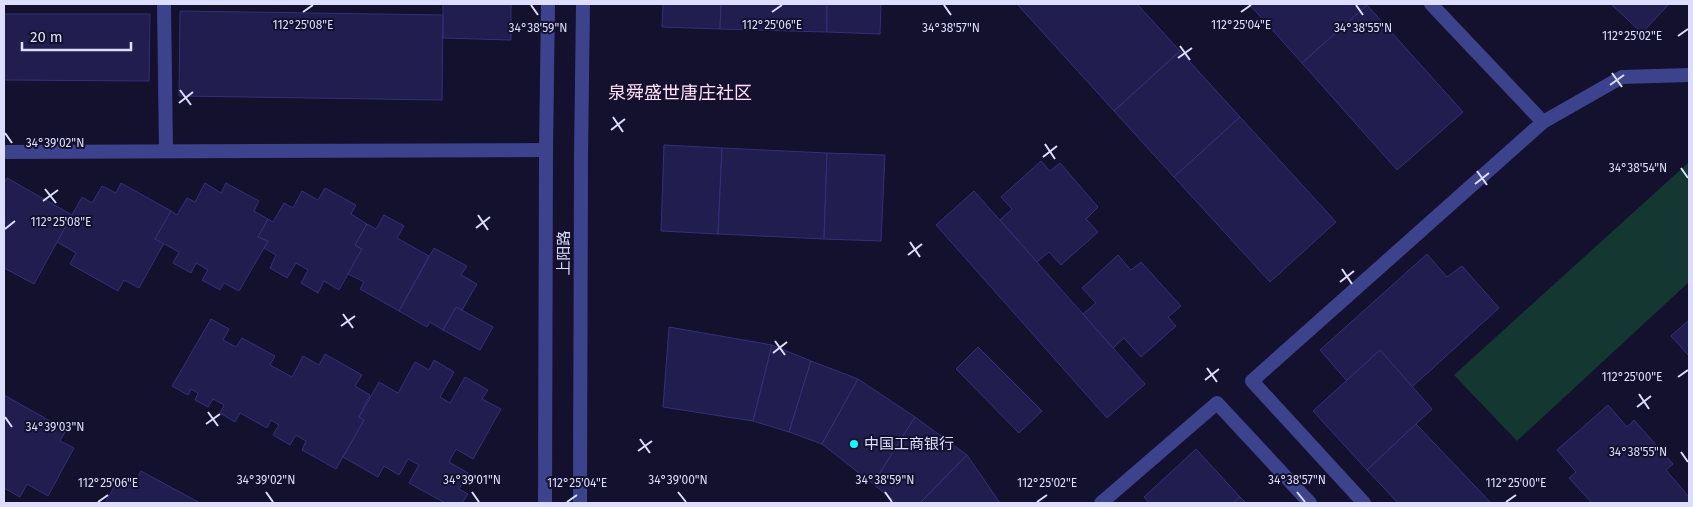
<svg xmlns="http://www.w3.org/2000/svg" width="1693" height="507" viewBox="0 0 1693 507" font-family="'Fira Sans','Noto Sans SC',sans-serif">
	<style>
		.green { fill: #143732 }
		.building { fill: #211d4e; stroke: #352f7a }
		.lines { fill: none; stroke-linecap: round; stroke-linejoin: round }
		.service { stroke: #3c428c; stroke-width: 14 }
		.minor { stroke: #3c428c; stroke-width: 14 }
		.ticks { fill: none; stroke: #ddf; stroke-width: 2 }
		.poi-dot { fill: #09fffc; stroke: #13112d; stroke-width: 2 }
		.labels { text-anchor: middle; stroke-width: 4; stroke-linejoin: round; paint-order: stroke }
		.street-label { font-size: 15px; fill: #ddf; stroke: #13112d }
		.poi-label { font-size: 15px; fill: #ddf; stroke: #13112d; text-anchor: start }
		.quarter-label { font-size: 18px; fill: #ffdff7; stroke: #13112d }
		.ticks-label { font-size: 12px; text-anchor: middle; fill: #ddf; stroke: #13112d; stroke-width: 4; stroke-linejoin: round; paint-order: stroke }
	</style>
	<rect width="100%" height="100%" fill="#13112d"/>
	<!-- green -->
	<polygon class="green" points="1689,162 1689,282 1517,441 1454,375"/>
	<!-- building -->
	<g class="building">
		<polygon points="443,4 511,4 511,40 443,38"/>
		<polygon points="663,4 721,4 720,29 662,27"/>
		<polygon points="721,4 827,4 827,32 720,29"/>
		<polygon points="827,4 881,4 880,34 827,32"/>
		<polygon points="1017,4 1137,4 1180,51 1114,111"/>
		<polygon points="1249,4 1366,4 1367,5 1302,63"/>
		<polygon points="1611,4 1669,4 1642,33"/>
		<polygon points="1367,5 1463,112 1397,170 1302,63"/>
		<polygon points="180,11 443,15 442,100 179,96"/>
		<polygon points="4,14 150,14 149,81 4,80"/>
		<polygon points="1180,51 1240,117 1174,177 1114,111"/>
		<polygon points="1240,117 1336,222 1270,282 1174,177"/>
		<polygon points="664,145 722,148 718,234 661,231"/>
		<polygon points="722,148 827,153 824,239 718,234"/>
		<polygon points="827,153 885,155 881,241 824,239"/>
		<polygon points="1041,161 1050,171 1060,163 1098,207 1086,219 1098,232 1061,265 1049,252 1037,262 1000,220 1012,209 1001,197"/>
		<polygon points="7,178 72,215 34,284 4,268 4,183"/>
		<polygon points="121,183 171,211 155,239 164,243 139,288 124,280 118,291 70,264 76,253 57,242 82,197 92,203 102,186 116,193"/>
		<polygon points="205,183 221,193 226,183 259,201 254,211 268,219 258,237 268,241 239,291 224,283 220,290 202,280 208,270 196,263 191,273 173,263 179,252 155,239 171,211 177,215 187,198 195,202"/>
		<polygon points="325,188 356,205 351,214 367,224 355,245 362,249 339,290 324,281 318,293 301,283 308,270 296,263 287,278 270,268 276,255 264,248 268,241 258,237 268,219 273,222 284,203 293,208 302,191 318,200"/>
		<polygon points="974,191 1145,384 1107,418 936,225"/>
		<polygon points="384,215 404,226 397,238 429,256 399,311 360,289 364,282 348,274 362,249 355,245 367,224 376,229"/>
		<polygon points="434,248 467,266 461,275 477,284 462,310 456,307 443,330 430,322 427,327 399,311"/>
		<polygon points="1427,254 1447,277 1462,266 1499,308 1412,387 1380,350 1347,381 1320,350"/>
		<polygon points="1118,255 1131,270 1141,262 1181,306 1168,317 1176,326 1141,357 1124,338 1113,348 1083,314 1096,303 1082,288"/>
		<polygon points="456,307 493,327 480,350 443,330"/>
		<polygon points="211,319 229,329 223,340 236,347 242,338 275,356 270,365 292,377 303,356 319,365 325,354 362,375 355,386 370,395 359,417 364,420 336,469 302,450 306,441 296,435 290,445 273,435 279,425 271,420 267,428 240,413 235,422 220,413 224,405 213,399 208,407 195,400 198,393 191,389 188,395 172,386"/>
		<polygon points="1689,320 1689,356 1671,336"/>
		<polygon points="669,327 772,345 753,421 663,407"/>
		<polygon points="772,345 811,361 789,432 753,421"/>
		<polygon points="978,347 1042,411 1019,433 956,369"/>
		<polygon points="1380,350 1432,409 1367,470 1313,411"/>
		<polygon points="434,360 454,372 440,397 450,403 465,377 488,390 482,399 501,409 473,459 456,449 449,462 468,473 459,489 468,494 462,503 445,503 409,483 419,465 408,459 399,475 384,466 378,477 343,457 364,420 359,417 379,382 398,393 415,362 429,370"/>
		<polygon points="811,361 858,379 822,444 789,432"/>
		<polygon points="858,379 915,417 873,484 822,444"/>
		<polygon points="4,395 66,430 60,441 74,448 48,496 27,484 20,497 4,488"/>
		<polygon points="1608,405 1627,427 1634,420 1673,464 1666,470 1689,497 1689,503 1592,503 1569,478 1576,472 1557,450"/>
		<polygon points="915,417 967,455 920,503 897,503 873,484"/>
		<polygon points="1416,424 1491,503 1398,503 1367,470"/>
		<polygon points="1196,449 1240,497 1233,503 1149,503 1144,497"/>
		<polygon points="967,455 1000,503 920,503"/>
		<polygon points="141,471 200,503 105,503 119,478 133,486"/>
		<polygon points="1240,497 1246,503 1233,503"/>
	</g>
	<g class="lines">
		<!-- service -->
		<g class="service">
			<polyline points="164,4 166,151"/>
			<polyline points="1431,4 1543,122"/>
			<polyline points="4,152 546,150"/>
			<polyline points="1101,503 1217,403 1310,503"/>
			<polyline points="1364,503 1252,381 1543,122 1622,77 1689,75"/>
		</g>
		<!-- minor -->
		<g class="minor">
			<polyline points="545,503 546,150 548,4"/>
			<polyline points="580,503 581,157 583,4"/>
		</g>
	</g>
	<!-- ticks -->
	<path class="ticks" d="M531,5L538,15M944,5L951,15M1356,5L1363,15M303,12L313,5M772,12L782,5M1241,12L1251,5M1678,36L1688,29M1180,46L1190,60M1178,58L1192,48M1612,73L1622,87M1610,85L1624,75M180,90L191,105M179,103L193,92M613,117L623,132M611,130L625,119M5,133L12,143M1045,144L1055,159M1043,157L1057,146M1681,168L1688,178M1477,171L1487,185M1475,184L1489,173M45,189L56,203M43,201L58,190M478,215L488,230M476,228L490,217M5,229L15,221M910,242L920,257M908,255L922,244M1342,269L1352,284M1340,282L1354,271M343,314L353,328M341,326L355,316M775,341L785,355M773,353L787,342M1207,368L1217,382M1678,377L1688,370M1205,380L1219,369M1639,394L1649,409M1637,407L1651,396M208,412L218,426M5,417L12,427M206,424L220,414M640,439L650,453M638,451L652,441M1681,452L1688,462M266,492L273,502M472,492L479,502M678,492L686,502M885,492L892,502M1297,492L1305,502M98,502L108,495M567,502L577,495M1037,502L1047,495M1506,502L1516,495"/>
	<!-- markers -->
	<circle class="poi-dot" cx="854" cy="444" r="5"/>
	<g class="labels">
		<!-- street labels -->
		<g class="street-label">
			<text transform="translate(564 253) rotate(-90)" y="5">上阳路</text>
		</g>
		<!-- poi labels -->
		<g class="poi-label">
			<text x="864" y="449">中国工商银行</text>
		</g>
		<!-- quarter labels -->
		<g class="quarter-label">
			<text x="680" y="99">泉舜盛世唐庄社区</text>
		</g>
	</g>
	<g class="ticks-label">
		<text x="303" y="29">112°25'08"E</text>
		<text x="772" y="29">112°25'06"E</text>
		<text x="1241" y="29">112°25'04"E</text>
		<text x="538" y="32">34°38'59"N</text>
		<text x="951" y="32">34°38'57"N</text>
		<text x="1363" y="32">34°38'55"N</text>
		<text x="1632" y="40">112°25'02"E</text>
		<text x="55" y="147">34°39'02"N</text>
		<text x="1638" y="172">34°38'54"N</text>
		<text x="61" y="226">112°25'08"E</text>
		<text x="1632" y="381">112°25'00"E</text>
		<text x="55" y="431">34°39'03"N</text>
		<text x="1638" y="456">34°38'55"N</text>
		<text x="266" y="484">34°39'02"N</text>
		<text x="472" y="484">34°39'01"N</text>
		<text x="678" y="484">34°39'00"N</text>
		<text x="885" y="484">34°38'59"N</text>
		<text x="1297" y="484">34°38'57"N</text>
		<text x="108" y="487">112°25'06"E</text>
		<text x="577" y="487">112°25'04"E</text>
		<text x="1047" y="487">112°25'02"E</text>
		<text x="1516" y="487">112°25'00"E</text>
	</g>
	<!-- border -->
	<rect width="1693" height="507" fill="none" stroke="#ddddff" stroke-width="10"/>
	<!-- scale -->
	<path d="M22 42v8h109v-8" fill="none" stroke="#ddddff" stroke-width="2.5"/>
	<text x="30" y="42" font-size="15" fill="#ddddff" stroke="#13112d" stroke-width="4" paint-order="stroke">20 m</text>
</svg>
